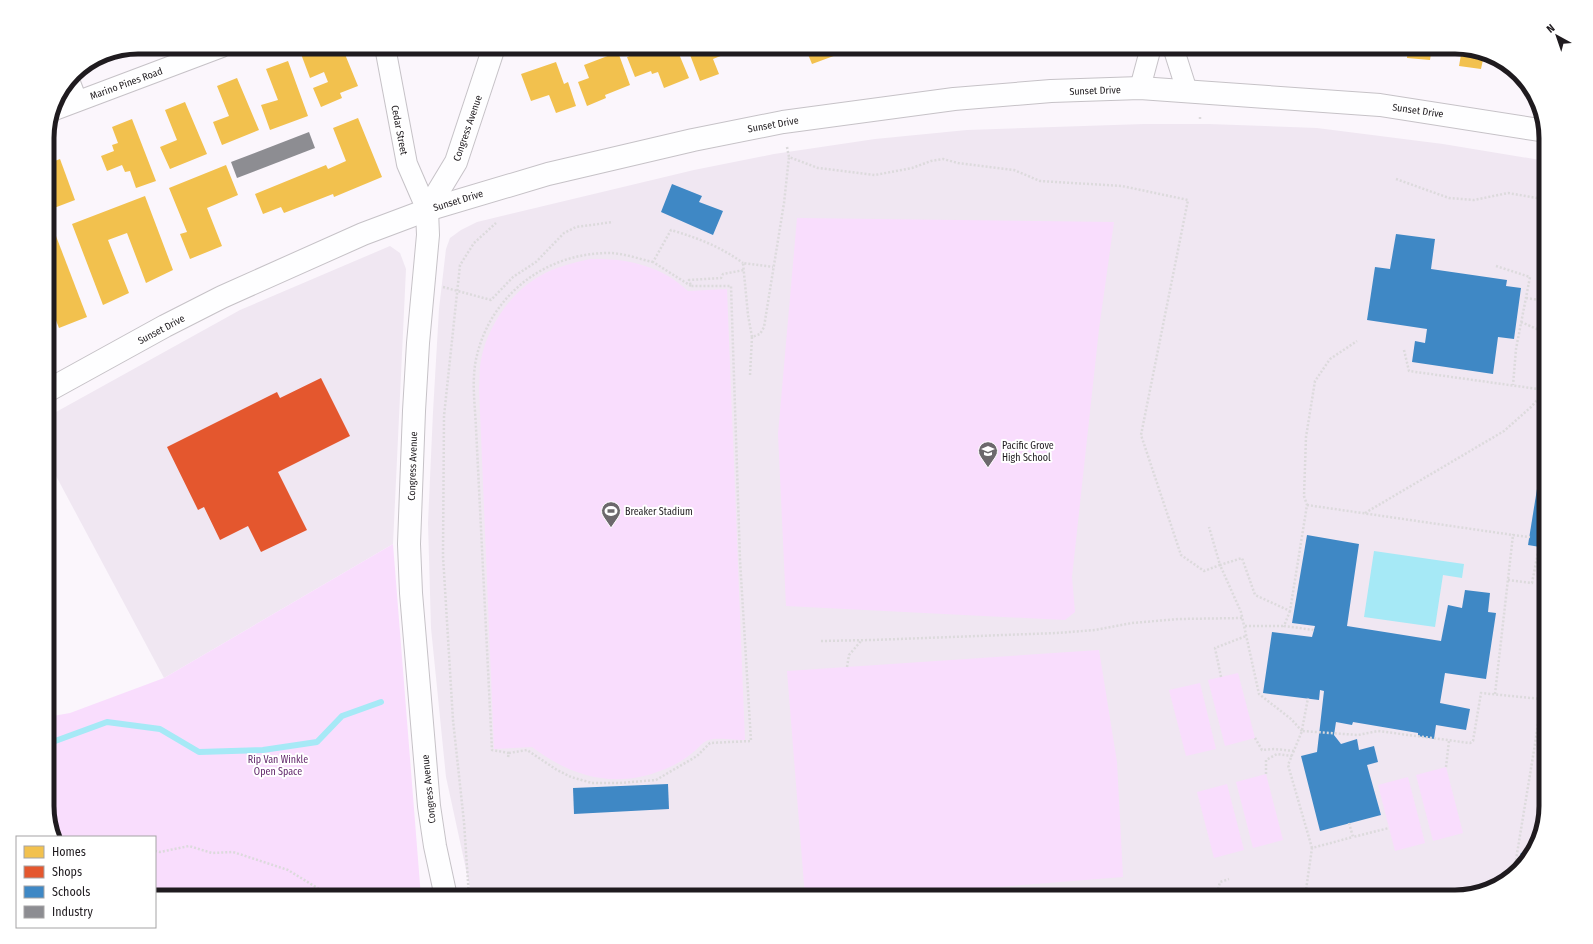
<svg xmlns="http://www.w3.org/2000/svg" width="1593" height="944" viewBox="0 0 1593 944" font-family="'Fira Sans Condensed',sans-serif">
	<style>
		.built { fill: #f0e7f2 }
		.green { fill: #f9ddfd }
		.water { fill: #a6e9f6 }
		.homes { fill: #f2c14e }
		.shops { fill: #e4572e }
		.schools { fill: #3f88c5 }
		.industry { fill: #8d8d92 }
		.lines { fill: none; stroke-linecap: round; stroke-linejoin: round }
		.stream { stroke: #a6e9f6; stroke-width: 6 }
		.street-casing { stroke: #c6c2c7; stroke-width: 22 }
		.secondary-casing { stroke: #c6c2c7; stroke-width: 24 }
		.path { stroke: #dcdadc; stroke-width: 2.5; stroke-dasharray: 2 2; stroke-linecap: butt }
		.street { stroke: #fefeff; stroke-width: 20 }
		.secondary { stroke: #fefeff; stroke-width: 22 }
		.labels { text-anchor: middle; stroke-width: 4; stroke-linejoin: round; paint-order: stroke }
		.street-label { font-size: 10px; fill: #1f1b1f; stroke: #fff }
		.poi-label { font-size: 10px; fill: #1f1b1f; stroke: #fff; text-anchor: start }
		.park-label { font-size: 10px; fill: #63296c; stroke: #fff }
		.rim { fill: none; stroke: #1f1b1f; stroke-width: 5 }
	</style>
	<rect width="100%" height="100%" fill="#fbf6fc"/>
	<!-- built -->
	<g class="built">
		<polygon points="1144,124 1209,124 1317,128 1443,144 1546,161 1546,807 1534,851 1501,885 1456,897 472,897 446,777 431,628 428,523 433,412 439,309 446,249 450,238 461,230 477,222 694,170 774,154 875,139 967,130"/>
		<polygon points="390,246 400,253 406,269 393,544 164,678 47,459 47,417 240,310"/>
	</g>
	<!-- green -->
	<g class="green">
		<polygon points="797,218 1114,222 1099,329 1072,577 1075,612 1065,620 786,606 778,434"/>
		<path d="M590,259C626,258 661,265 688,291L727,289L745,740C736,740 716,737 709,740C704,741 700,746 697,749C689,756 681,762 672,766C621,790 576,780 532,747L494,749L479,388C480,379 479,369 481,360C487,327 511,292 540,276C555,267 573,263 590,259Z"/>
		<polygon points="393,544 421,897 155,897 155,837 55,837 47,812 47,717 70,713 164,678"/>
		<polygon points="1099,650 1117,762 1123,877 874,897 805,897 787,671"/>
		<polygon points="1238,673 1255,738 1225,746 1208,680"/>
		<polygon points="1200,683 1216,749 1186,756 1169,690"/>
		<polygon points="1446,767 1463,833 1433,841 1416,775"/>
		<polygon points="1266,774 1283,840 1253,848 1236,782"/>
		<polygon points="1408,777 1425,843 1395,851 1378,785"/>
		<polygon points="1227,784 1244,850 1214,858 1197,792"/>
	</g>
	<!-- water -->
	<polygon class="water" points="1374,551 1464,564 1462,578 1443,575 1435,627 1364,617"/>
	<!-- homes -->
	<g class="homes">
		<polygon points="318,47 342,47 358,86 340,93 342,98 321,107 313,88 328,82 324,72 310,78 301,54"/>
		<polygon points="653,47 654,50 657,47 676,47 689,78 664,88 658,72 652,74 651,71 635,77 627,57"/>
		<polygon points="687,47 731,47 733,51 713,59 719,74 700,81"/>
		<polygon points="770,47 798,47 774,56"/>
		<polygon points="805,47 858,47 812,64"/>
		<polygon points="866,47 884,47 868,53"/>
		<polygon points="1408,47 1432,47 1430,60 1407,58"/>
		<polygon points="1462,49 1484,55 1481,69 1459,66"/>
		<polygon points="112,52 112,53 97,58 103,54"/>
		<polygon points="618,52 630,85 605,95 606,98 587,106 578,82 589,78 584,65"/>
		<polygon points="1494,57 1500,59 1514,72 1503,70 1503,64 1493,63"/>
		<polygon points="288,61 308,116 270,130 261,105 278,100 266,69"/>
		<polygon points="556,62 564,84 568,82 576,106 556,113 549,95 531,101 521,74"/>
		<polygon points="237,78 259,130 222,145 213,122 229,116 217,86"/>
		<polygon points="185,102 207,154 170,169 160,147 177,140 165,110"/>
		<polygon points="358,118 382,177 334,197 333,194 284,213 281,207 263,214 255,194 326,165 328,169 346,161 333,128"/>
		<polygon points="132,119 156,181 136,188 130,171 125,172 122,165 107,171 101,156 114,151 112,145 118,143 112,127"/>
		<polygon points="60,159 75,200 54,208 47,191 47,164"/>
		<polygon points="226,165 238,195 207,208 222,246 190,259 180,234 187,232 169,188"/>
		<polygon points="145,196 173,270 146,283 127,233 108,240 129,293 103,305 72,224"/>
		<polygon points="56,236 87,317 59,328 47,298 47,239"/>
	</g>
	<!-- shops -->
	<polygon class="shops" points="321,378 350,436 278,472 307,530 261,552 248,526 220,540 204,507 198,510 167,447 277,392 280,398"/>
	<!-- schools -->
	<g class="schools">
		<polygon points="672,184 702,196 699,202 723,211 713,235 661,212"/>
		<polygon points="1396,234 1435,239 1431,269 1507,280 1506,286 1521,288 1514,339 1498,337 1493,374 1412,362 1415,341 1425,343 1427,329 1367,320 1375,267 1390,269"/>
		<polygon points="1545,439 1546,439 1546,548 1528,545"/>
		<polygon points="1307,535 1359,544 1347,626 1441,641 1448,605 1462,608 1465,590 1490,593 1488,612 1496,613 1486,679 1445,673 1440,703 1470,709 1466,730 1436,725 1434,739 1418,736 1418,733 1353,722 1352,725 1336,722 1334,735 1341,744 1357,739 1359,750 1374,746 1378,762 1367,765 1381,815 1320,831 1301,756 1317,752 1324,691 1320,690 1319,700 1263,693 1272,632 1312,637 1315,626 1292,623"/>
		<polygon points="668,784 669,809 574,814 573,788"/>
		<polygon points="1537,841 1534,851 1525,860 1520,854"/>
	</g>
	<!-- industry -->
	<polygon class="industry" points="309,132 315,148 237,178 231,162"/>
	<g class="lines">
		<!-- stream -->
		<polyline class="stream" points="47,744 107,722 160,729 199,752 263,750 317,742 342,716 381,702"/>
		<defs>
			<g id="street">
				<polyline points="385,47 407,164 427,210"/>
				<polyline points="1173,47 1187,91"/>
				<polyline points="69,80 77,101"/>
				<polyline points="1140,88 1151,47"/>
				<polyline points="52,111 222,47"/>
			</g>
			<g id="secondary">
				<polyline points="47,391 165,326 222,297 363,234 427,210 548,174 693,140 783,122 954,99 1051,91 1140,88 1380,105 1546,131"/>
				<polyline points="446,897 435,846 429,806 411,593 409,544 414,411 418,343 428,235 427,210 456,162 494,47"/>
			</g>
		</defs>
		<!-- street casing -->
		<use href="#street" class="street-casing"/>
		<!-- secondary casing -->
		<use href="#secondary" class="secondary-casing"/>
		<!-- path -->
		<g class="path">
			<polyline points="1200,119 1200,117"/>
			<polyline points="787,147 789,157 818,168 875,175 912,168 931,161 943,159 958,163 1014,170 1040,181 1122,186 1188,200 1141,435 1181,555 1204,571 1220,565 1209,527"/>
			<polyline points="1396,179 1449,198 1474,200 1508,193 1537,198 1546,202"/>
			<polyline points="1496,266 1530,277 1516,349 1513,385"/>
			<path d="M691,286L653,262L671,230C698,238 721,247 743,263"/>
			<polyline points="443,287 491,300 513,277 536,262 564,233 576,227 613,222"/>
			<polyline points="1526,298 1546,301"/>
			<polyline points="1521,322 1546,333"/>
			<polyline points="752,337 748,315 743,263 773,267"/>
			<polyline points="1404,350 1409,371 1545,390"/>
			<polyline points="750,375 752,337 760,334 764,327 784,203 789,157"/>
			<polyline points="1538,389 1546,374"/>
			<polyline points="1307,505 1513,535"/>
			<polyline points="1365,513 1504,431 1531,407 1546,390"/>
			<polyline points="1508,580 1532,583 1539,547"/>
			<polyline points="1290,611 1284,626 1314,630"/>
			<polyline points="1245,626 1284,626"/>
			<polyline points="821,641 872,640 1057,633 1095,630 1132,623 1179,619 1243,618"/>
			<polyline points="847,667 849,655 861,641"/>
			<polyline points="1221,677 1215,648 1246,636"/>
			<polyline points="1495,694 1513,535 1530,537"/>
			<polyline points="1302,730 1308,698"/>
			<polyline points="1302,731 1291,719 1259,694 1241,612 1220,565 1242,558 1255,595 1290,611 1307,505 1304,496 1306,437 1315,381 1330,359 1357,341"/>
			<polyline points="1255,738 1262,750 1274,749 1294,751"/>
			<path d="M509,753L492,750L476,428C475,405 471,378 477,355C492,294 546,253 609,253C623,253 639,259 653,262"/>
			<polyline points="508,757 509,753 527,750 557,770 571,777 592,783 620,783 656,780 697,756 710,743 751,741 740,560 731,286 691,286 689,280 721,278 723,274 744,270"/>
			<polyline points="1446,767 1449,741"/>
			<polyline points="1266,774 1266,760 1277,754 1292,756"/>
			<polyline points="1349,823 1353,837 1389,828"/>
			<polyline points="1312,848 1288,765 1302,731 1358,735 1378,731 1470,743 1473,741 1481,693 1541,699"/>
			<polyline points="155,851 160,852 189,846 212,853 233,852 288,870 332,897"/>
			<polyline points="1514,872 1535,744 1546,667"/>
			<polyline points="469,897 464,822 453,720 443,556 444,416 460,265 474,243 496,223"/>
			<polyline points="1216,897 1220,882 1229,879"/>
			<polyline points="1305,897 1312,848 1353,837"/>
		</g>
		<!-- street -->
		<use href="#street" class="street"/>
		<!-- secondary -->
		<use href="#secondary" class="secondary"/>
	</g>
	<!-- icons -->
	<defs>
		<symbol id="school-pin" viewBox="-11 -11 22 30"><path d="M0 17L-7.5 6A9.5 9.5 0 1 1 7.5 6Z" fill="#6c686c" stroke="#fff"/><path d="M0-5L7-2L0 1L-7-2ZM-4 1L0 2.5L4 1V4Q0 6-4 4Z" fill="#fff"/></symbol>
		<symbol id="stadium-pin" viewBox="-11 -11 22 30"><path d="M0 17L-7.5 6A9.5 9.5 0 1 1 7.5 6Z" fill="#6c686c" stroke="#fff"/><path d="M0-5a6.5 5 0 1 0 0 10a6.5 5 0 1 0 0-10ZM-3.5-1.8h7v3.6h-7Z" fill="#fff"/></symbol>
	</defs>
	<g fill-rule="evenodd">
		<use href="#school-pin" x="977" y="440" width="22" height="30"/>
		<use href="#stadium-pin" x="600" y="500" width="22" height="30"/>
	</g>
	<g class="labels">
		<!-- street labels -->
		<g class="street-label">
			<text transform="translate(126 83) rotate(-20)" y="4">Marino Pines Road</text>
			<text transform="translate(1095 90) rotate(-2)" y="4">Sunset Drive</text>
			<text transform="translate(1418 110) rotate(8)" y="4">Sunset Drive</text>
			<text transform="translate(773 124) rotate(-10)" y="4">Sunset Drive</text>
			<text transform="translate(467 128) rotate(-71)" y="4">Congress Avenue</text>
			<text transform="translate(400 130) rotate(79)" y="4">Cedar Street</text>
			<text transform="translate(458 200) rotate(-17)" y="4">Sunset Drive</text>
			<text transform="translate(161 329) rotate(-28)" y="4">Sunset Drive</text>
			<text transform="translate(412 466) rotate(-88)" y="4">Congress Avenue</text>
			<text transform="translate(428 789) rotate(-96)" y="4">Congress Avenue</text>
		</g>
		<!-- poi labels -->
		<g class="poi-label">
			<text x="1002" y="449">Pacific Grove<tspan x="1002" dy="12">High School</tspan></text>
			<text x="625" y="515">Breaker Stadium</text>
		</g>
		<!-- park labels -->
		<g class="park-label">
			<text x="278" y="763">Rip Van Winkle<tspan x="278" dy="12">Open Space</tspan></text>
		</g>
	</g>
	<!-- crop -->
	<path d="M0 0H1593V944H0ZM138 54H1455A84 84 0 0 1 1539 138V806A84 84 0 0 1 1455 890H138A84 84 0 0 1 54 806V138A84 84 0 0 1 138 54Z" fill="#fff" fill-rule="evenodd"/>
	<path class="rim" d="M138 54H1455A84 84 0 0 1 1539 138V806A84 84 0 0 1 1455 890H138A84 84 0 0 1 54 806V138A84 84 0 0 1 138 54Z"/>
	<!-- legend -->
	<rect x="16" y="836" width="140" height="92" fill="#ffffff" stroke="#a5a4a5"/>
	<rect x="24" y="846" width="20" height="12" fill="#f2c14e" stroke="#a5a4a5"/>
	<text x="52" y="856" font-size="12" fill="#1f1b1f">Homes</text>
	<rect x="24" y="866" width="20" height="12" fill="#e4572e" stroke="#a5a4a5"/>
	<text x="52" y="876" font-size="12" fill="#1f1b1f">Shops</text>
	<rect x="24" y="886" width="20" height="12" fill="#3f88c5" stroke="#a5a4a5"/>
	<text x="52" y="896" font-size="12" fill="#1f1b1f">Schools</text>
	<rect x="24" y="906" width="20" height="12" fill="#8d8d92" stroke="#a5a4a5"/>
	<text x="52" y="916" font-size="12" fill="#1f1b1f">Industry</text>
	<!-- north arrow -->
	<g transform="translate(1557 36) rotate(320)" stroke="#ffffff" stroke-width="3" paint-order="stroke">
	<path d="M0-3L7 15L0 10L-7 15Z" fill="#1f1b1f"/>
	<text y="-6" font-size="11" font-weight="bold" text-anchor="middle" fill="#1f1b1f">N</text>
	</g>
</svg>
